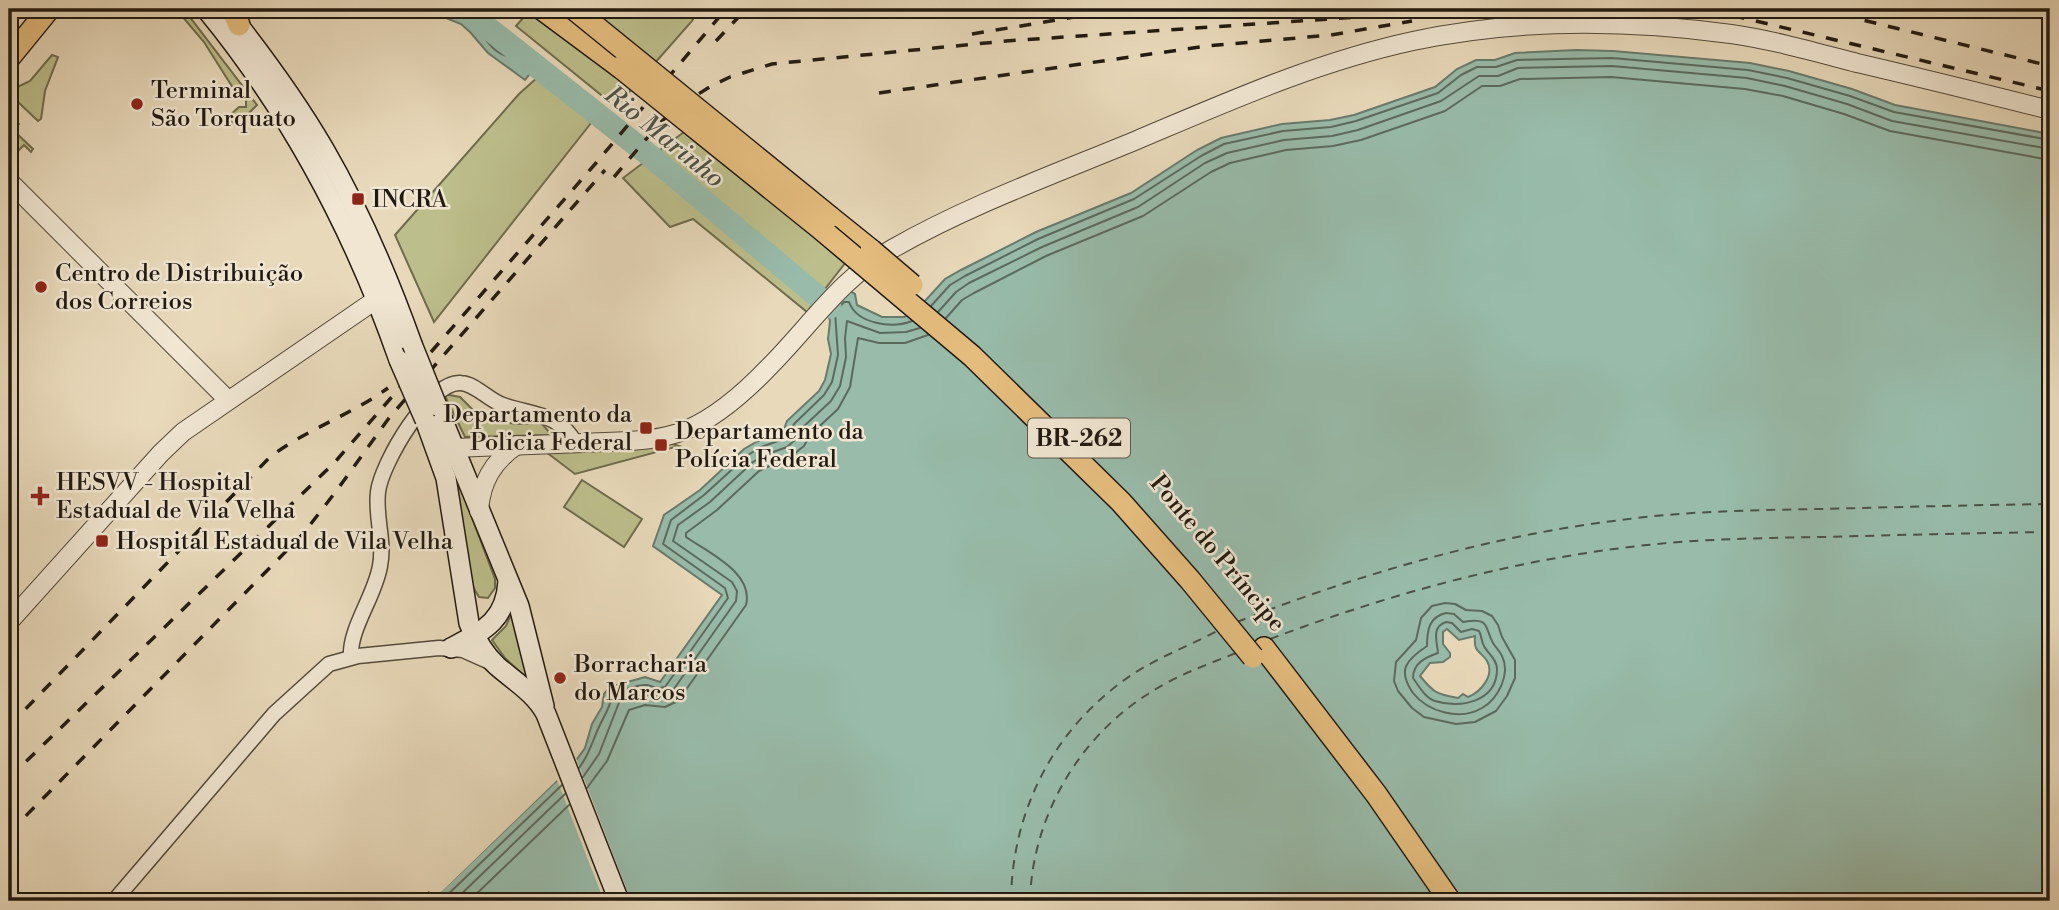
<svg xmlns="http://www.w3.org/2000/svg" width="2059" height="910" viewBox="0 0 2059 910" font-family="'Libre Bodoni',serif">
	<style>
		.green { fill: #bcbe8b; stroke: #6e6c4e; stroke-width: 2 }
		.water { fill: #98bbaa; stroke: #687b6d; stroke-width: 2; fill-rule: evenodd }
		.pier { fill: #e8d9ba }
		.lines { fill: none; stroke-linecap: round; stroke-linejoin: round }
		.shore { stroke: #5c6a5e; stroke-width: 2 }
		.river { stroke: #98bbaa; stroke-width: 23 }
		.ferry { stroke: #4b5247; stroke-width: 2; stroke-dasharray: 9 7; stroke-linecap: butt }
		.minor-casing { stroke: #534a3b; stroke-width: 17 }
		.tertiary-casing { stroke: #534a3b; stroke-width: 20 }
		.secondary-casing { stroke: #211a11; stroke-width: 22 }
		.primary-casing { stroke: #211a11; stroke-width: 24 }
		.minor { stroke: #f0e6d2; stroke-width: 14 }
		.tertiary { stroke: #f0e6d2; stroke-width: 18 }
		.secondary { stroke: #f0e6d2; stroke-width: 19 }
		.primary { stroke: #e4bc7d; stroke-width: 21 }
		.rail { stroke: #211a11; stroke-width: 3.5; stroke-dasharray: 12 12; stroke-linecap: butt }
		.secondary-bridge-casing { stroke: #211a11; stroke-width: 22; stroke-linecap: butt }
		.primary-bridge-casing { stroke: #211a11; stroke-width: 24; stroke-linecap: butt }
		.secondary-bridge { stroke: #f0e6d2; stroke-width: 19 }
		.primary-bridge { stroke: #e4bc7d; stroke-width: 21 }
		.poi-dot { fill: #8f2418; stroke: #f0e6d2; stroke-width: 2.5 }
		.labels { text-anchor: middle; stroke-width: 5; stroke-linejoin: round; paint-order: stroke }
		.shield { fill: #f0e6d2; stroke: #5f574b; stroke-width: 2 }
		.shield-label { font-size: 23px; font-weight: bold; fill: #211a11 }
		.poi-label { font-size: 24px; fill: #211a11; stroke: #f0e6d2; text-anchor: start }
		.street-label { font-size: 24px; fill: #211a11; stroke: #f0e6d2 }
		.water-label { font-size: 26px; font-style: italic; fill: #4b5247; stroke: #f0e6d2 }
	</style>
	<rect width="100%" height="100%" fill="#e8d9ba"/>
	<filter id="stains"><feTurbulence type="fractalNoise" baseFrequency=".00286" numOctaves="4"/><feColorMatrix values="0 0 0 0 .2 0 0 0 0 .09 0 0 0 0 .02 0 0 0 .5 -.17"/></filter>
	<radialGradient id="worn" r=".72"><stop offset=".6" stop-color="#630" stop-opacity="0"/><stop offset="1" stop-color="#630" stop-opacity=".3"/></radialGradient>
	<!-- green -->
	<g class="green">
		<polygon points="176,9 182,9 192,20 257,105 236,126 228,117 239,107 246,107 246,99 240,99 204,42"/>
		<polygon points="531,9 699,9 692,21 616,107 516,26"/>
		<polygon points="52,55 58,57 45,91 41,119 38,121 18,102 13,107 17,111 11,116 19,124 13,130 33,149 31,152 24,145 11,158 9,155 9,91 30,81"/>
		<polygon points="540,75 595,118 434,322 395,235 519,94"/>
		<polygon points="684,132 846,262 807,312 693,219 670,227 623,178"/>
		<polygon points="444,394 460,397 482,419 517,424 541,423 552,435 465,437"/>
		<polygon points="433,414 495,579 495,588 488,598 479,597 473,587"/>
		<polygon points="669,443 679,446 575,474 546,452 624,450"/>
		<polygon points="582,480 642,519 624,547 564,507"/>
		<polygon points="514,608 533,684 505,658 492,640 506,626"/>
	</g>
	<!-- water -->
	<g class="water">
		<polygon points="424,9 482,9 500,26 510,43 538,64 525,80 488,53 470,32 461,24"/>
		<path d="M1576,50L1613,51L1750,63L1789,71L1852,89L1895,105L2050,134V901H419L429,892L436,896L572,766L585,748L592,724L602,707L604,694L610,687L645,677L660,682L722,595L653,546L664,515L700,490L744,449L758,441L777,434L784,429L787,421L819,391L825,380L831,354L828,339L830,321L827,311L846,289L855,294L857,305L882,317H904L914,313L945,279L961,270L1036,232L1131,193L1197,150L1221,138L1282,124L1330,120L1354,115L1435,87L1457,69L1476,60H1495L1515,53ZM1447,629L1459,640L1475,636C1475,640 1474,644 1476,648C1478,652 1484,656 1487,661C1495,675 1481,692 1468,697L1463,694L1458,698C1436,694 1434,693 1420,676L1430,663L1443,662L1450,657V653L1443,644V632Z"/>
	</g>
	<!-- pier -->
	<polygon class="pier" points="575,755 631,901 604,901 557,780 436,897 429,892 432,889 435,892 513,820"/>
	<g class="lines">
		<!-- shore -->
		<g class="shore">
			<path d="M443,9C454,13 465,17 474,25C485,36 491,52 507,56L508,51L495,31L479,16L478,9"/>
			<polyline points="931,306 950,285 965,276 1038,239 1134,199 1201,156 1224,144 1283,131 1331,127 1356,121 1438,93 1461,75 1477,67 1496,67 1517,60 1612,58 1748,70 1787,78 1850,96 1894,112 2050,140"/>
			<polyline points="938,312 956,292 969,283 1042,247 1138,207 1205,163 1227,153 1284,140 1332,136 1358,130 1441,101 1479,76 1498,76 1518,68 1612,66 1747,78 1785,86 1847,104 1892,121 2050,149"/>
			<polyline points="946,318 962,300 974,293 1046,256 1143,216 1211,172 1230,163 1286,150 1333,146 1361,140 1445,111 1482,86 1500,86 1520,79 1611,77 1745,89 1783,96 1844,114 1890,131 2050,160"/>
			<polygon points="1445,603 1455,604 1466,610 1482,611 1492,616 1498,625 1502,637 1515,660 1515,678 1507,696 1496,711 1475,722 1456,724 1424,717 1412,708 1398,691 1394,681 1396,662 1416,640 1421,618 1432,606"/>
			<path d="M1446,613L1454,614L1463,622C1491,617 1484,627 1493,643C1496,648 1500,651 1502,656C1511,674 1498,699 1482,708C1460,721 1428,712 1413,693C1397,670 1406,660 1427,646C1427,630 1429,617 1446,613Z"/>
			<path d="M1446,622L1452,623L1461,632L1472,629L1479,631C1482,636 1481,641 1484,646C1488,654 1497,659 1497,669C1497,702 1460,709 1435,701C1425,698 1419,686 1413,678C1413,663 1426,657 1438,653C1437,641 1431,627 1446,622Z"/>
			<path d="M579,768C589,755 592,742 599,727C604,716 610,708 612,696C618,691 640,684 647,685C655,687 657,689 665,687L728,598L725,588L663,544L671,520L704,495L748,455L761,447L781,440L789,433L794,424L824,395L832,382L838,355L835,312L844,302H849C857,324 892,329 912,321"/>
			<polyline points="583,777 599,754 620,700 644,694 660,697 671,693 736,601 737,591 732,582 673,541 678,525 710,502 753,462 765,455 787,447 796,439 801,429 831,401 840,386 846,357 845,338 847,321 880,333 906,332 920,328"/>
			<path d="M587,788L607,761L629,710L645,705L665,707L678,701L746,605C754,573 709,553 686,537V533L717,510L759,471L794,454L804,446L810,435L838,409L850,387L858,338L879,343H905L928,335"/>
			<polyline points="441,901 562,785"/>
			<polyline points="454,901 565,794"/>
			<polyline points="469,901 569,805"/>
		</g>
		<!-- river -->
		<polyline class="river" points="464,9 654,159 830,307"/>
		<!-- ferry -->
		<g class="ferry">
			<path d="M1237,622C1360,574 1489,536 1621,520C1687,511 1755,510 1822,509C1898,507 1974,505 2050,504"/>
			<path d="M1270,639C1384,596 1502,563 1622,548C1689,539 1756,538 1823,537C1899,535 1974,533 2050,532"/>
			<path d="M1011,901C1012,809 1055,726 1133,674C1159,657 1191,645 1219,630"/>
			<path d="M1030,901C1032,818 1078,738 1148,694C1175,676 1206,665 1236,653"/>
		</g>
		<defs>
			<g id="minor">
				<path d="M351,657C349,629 375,596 380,566C385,541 375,517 378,492C381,464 430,380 461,383C476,384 488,400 503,405C531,415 560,413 575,443"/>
				<polyline points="114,901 274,714 329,664 358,656 439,648 463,650 490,662"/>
			</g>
			<g id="tertiary">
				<polyline points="9,181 228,400"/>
				<path d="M454,448C497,446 540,445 583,443C618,441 654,443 686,430C717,417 745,392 768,368C809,327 841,278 892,249C969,205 1055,174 1137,140C1227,102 1316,62 1413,41C1516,19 1627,20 1731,34C1773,40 1815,52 1857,63C1922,78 1986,94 2050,110"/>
				<path d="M479,511C481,482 493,461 517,445"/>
				<polyline points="9,622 161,453 183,432 377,299"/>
			</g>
			<g id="secondary">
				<path d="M206,9C293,115 354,231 399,360"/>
				<path d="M229,13C263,56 296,101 324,149C360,211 388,277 412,344"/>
				<polyline points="437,406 519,606 544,706"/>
				<path d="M425,420L446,478L469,623C476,640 484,654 497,666C514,681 535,693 546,714L619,901"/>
				<path d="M451,648C483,631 506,621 508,581"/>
			</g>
			<g id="primary">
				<polyline points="232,9 239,25"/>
				<polyline points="542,9 620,67"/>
				<polyline points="9,58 49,9"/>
				<polyline points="830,217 871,250"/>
				<polyline points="1264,648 1376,794 1450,901"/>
			</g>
		</defs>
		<!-- minor casing -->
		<use href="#minor" class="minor-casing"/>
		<!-- tertiary casing -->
		<use href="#tertiary" class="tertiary-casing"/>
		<!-- secondary casing -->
		<use href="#secondary" class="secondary-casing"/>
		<!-- primary casing -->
		<use href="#primary" class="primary-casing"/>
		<!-- minor -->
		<use href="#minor" class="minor"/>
		<!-- tertiary -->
		<use href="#tertiary" class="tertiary"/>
		<!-- secondary -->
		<use href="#secondary" class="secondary"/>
		<!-- primary -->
		<use href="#primary" class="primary"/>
		<!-- rail -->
		<g class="rail">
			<polyline points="1685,9 1739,17 2050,91"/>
			<polyline points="1818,9 2050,66"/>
			<polyline points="775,16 788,9"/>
			<polyline points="972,34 1123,9"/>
			<polyline points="716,41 746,9"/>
			<polyline points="879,93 1207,46 1331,35 1412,21"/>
			<polyline points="614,177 659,124 675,109 711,86 730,77 772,64 1006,41 1476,9"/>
			<path d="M9,726L270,457C307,429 351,415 388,388"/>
			<polyline points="9,778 335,462 596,163 726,9"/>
			<polyline points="9,833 303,534 337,490 389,418 605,170"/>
		</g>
		<defs>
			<g id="secondary-bridge">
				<polyline points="412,344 437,406"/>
				<polyline points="399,360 425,420"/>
			</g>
			<g id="primary-bridge">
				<polyline points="574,9 830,217"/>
				<polyline points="620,67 821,229 972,356 1121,502 1190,580 1253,657"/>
				<polyline points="871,250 912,285"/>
			</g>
		</defs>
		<!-- secondary-bridge casing -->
		<use href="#secondary-bridge" class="secondary-bridge-casing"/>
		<!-- primary-bridge casing -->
		<use href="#primary-bridge" class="primary-bridge-casing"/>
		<!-- secondary-bridge -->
		<use href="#secondary-bridge" class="secondary-bridge"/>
		<!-- primary-bridge -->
		<use href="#primary-bridge" class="primary-bridge"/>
	</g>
	<!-- markers -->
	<g class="poi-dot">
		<circle cx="137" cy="104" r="7"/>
		<rect x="351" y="192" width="14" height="14" rx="3.5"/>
		<circle cx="41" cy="287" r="7"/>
		<rect x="639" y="421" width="14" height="14" rx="3.5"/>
		<rect x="654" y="438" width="14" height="14" rx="3.5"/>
		<path d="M36.5 485.5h7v7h7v7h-7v7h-7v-7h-7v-7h7z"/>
		<rect x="95" y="534" width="14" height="14" rx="3.5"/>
		<circle cx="560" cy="678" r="7"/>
	</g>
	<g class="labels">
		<!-- shield labels -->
		<rect class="shield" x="1028" y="418.5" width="102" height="39" rx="5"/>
		<g class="shield-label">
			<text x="1079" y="446">BR-262</text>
		</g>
		<!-- poi labels -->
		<g class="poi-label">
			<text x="151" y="98">Terminal<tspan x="151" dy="28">São Torquato</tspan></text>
			<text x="372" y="207">INCRA</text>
			<text x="55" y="281">Centro de Distribuição<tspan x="55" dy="28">dos Correios</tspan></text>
			<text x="632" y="422" text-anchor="end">Departamento da<tspan x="632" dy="28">Policia Federal</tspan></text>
			<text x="675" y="439">Departamento da<tspan x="675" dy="28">Polícia Federal</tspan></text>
			<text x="56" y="490">HESVV - Hospital<tspan x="56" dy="28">Estadual de Vila Velha</tspan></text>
			<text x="116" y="549">Hospital Estadual de Vila Velha</text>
			<text x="574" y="672">Borracharia<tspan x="574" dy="28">do Marcos</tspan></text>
		</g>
		<!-- street labels -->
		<g class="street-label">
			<text transform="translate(1218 553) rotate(50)" y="8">Ponte do Príncipe</text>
		</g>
		<!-- water labels -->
		<g class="water-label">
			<text transform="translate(665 136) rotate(39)" y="9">Rio Marinho</text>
		</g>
	</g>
	<!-- margin -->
	<rect width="2059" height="910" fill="none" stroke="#e8d9ba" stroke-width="35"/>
	<rect x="10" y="10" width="2038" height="889" fill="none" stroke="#211a11" stroke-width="3.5"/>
	<rect x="18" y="18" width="2024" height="875" fill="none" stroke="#211a11" stroke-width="2"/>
	<rect width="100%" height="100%" filter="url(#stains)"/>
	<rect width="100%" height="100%" fill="url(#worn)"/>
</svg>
